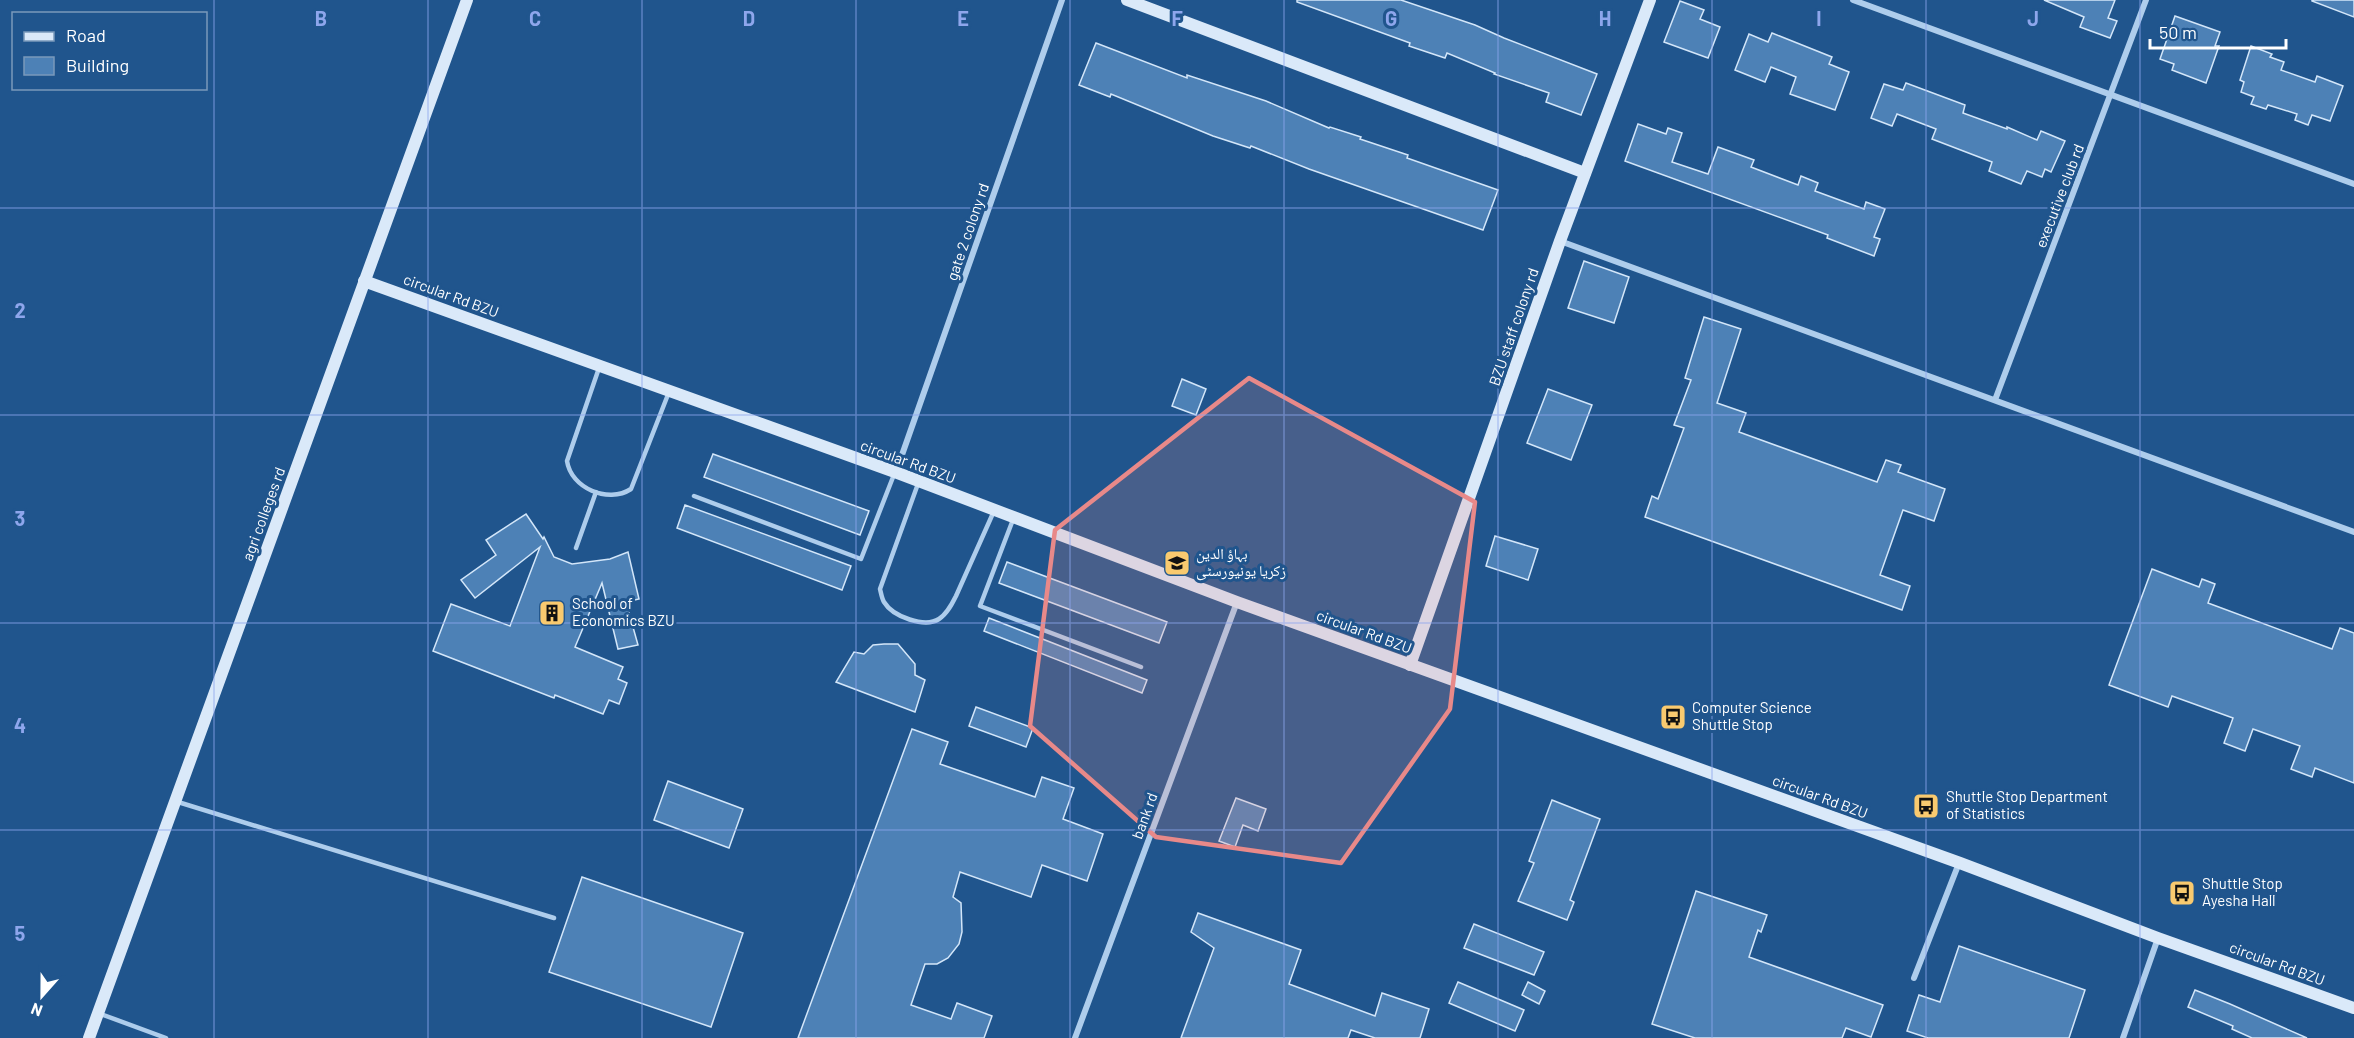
<svg xmlns="http://www.w3.org/2000/svg" width="2354" height="1038" viewBox="0 0 2354 1038" font-family="Barlow,'Noto Naskh Arabic',sans-serif">
	<style>
		.building { fill: #4d81b6; stroke: #d3e6f9; stroke-width: 1.5 }
		.lines { fill: none; stroke-linecap: round; stroke-linejoin: round }
		.lane { stroke: #aecdec; stroke-width: 4.5 }
		.street { stroke: #aecdec; stroke-width: 6 }
		.secondary { stroke: #dae9f9; stroke-width: 12 }
		.marked { fill: #e88989; fill-opacity: 0.2; stroke: #e88989; stroke-width: 4.5; stroke-linejoin: round }
		.grid { fill: none; stroke: #8ea6ec; stroke-width: 1.5; stroke-opacity: 0.55 }
		.labels { text-anchor: middle; stroke-width: 6; stroke-linejoin: round; paint-order: stroke }
		.street-label { font-size: 15px; fill: #fff; stroke: #20558d }
		.poi-label { font-size: 15px; fill: #fff; stroke: #20558d; text-anchor: start }
		.grid-label { font-size: 20px; text-anchor: middle; font-weight: bold; fill: #8ea6ec; stroke: #20558d; stroke-width: 6; stroke-linejoin: round; paint-order: stroke }
	</style>
	<rect width="100%" height="100%" fill="#20558d"/>
	<!-- building -->
	<g class="building">
		<polygon points="1297,0 1401,0 1475,25 1504,38 1597,74 1581,115 1546,102 1549,93 1494,74 1495,73 1447,53 1445,58 1409,46 1410,43 1297,2"/>
		<polygon points="2044,0 2115,0 2108,18 2117,21 2110,38 2080,27 2084,17"/>
		<polygon points="2312,0 2354,0 2354,17 2312,1"/>
		<polygon points="1680,1 1704,10 1700,19 1720,27 1708,58 1664,42"/>
		<polygon points="2175,16 2220,32 2215,46 2219,46 2206,83 2172,70 2174,64 2160,59"/>
		<polygon points="1772,33 1832,57 1829,64 1849,72 1835,110 1790,94 1796,77 1771,67 1765,82 1735,70 1749,34 1768,42"/>
		<polygon points="1096,43 1187,78 1187,75 1266,101 1329,128 1330,127 1361,137 1360,139 1408,155 1407,158 1498,190 1483,230 1309,169 1251,146 1250,148 1213,136 1111,94 1110,97 1079,85"/>
		<polygon points="2251,46 2272,54 2270,57 2284,62 2281,70 2315,82 2317,76 2343,86 2330,121 2312,115 2308,125 2295,120 2297,114 2268,105 2266,109 2251,104 2254,97 2241,92 2244,82 2240,80"/>
		<polygon points="1906,83 1965,105 1963,113 2007,129 2007,127 2037,140 2041,131 2065,141 2051,172 2045,169 2042,177 2027,171 2021,184 1989,171 1992,162 1932,139 1936,129 1897,114 1892,126 1871,118 1884,84 1903,90"/>
		<polygon points="1638,124 1666,134 1668,128 1682,133 1672,162 1708,174 1718,147 1754,160 1751,167 1798,185 1801,176 1818,183 1815,191 1864,209 1866,202 1885,209 1874,237 1880,239 1874,256 1827,238 1828,235 1625,161"/>
		<polygon points="1584,261 1629,277 1614,323 1568,308"/>
		<polygon points="1704,317 1741,329 1717,403 1746,413 1739,432 1877,482 1886,460 1901,465 1898,472 1945,489 1934,521 1903,510 1880,575 1910,586 1902,610 1645,517 1652,496 1658,499 1684,428 1674,425 1691,380 1685,378"/>
		<polygon points="1182,379 1206,389 1196,415 1172,406"/>
		<polygon points="1548,389 1592,405 1571,460 1527,443"/>
		<polygon points="713,454 869,511 860,535 704,477"/>
		<polygon points="685,505 851,566 842,590 677,528"/>
		<polygon points="526,514 543,539 544,537 554,557 572,564 610,559 628,552 639,599 626,602 638,645 618,649 602,583 575,647 623,667 618,679 627,683 619,704 609,700 603,714 555,695 554,698 433,651 451,604 510,626 540,547 475,598 461,580 496,555 486,540"/>
		<polygon points="1495,536 1538,549 1528,580 1486,566"/>
		<polygon points="1007,562 1167,622 1159,643 999,583"/>
		<polygon points="2152,569 2199,587 2202,579 2215,584 2208,603 2332,649 2340,628 2354,633 2354,783 2315,768 2312,777 2291,769 2300,746 2253,729 2245,751 2224,743 2233,718 2172,696 2168,707 2109,685"/>
		<polygon points="989,618 1147,680 1142,693 984,631"/>
		<polygon points="884,644 898,644 915,664 915,675 925,680 915,712 836,682 854,652 864,654 873,645"/>
		<polygon points="976,707 1033,728 1026,747 969,726"/>
		<polygon points="912,729 948,742 940,764 1035,797 1042,777 1074,788 1063,819 1103,834 1087,881 1042,865 1031,897 960,872 953,897 961,903 962,932 959,944 948,958 937,964 925,964 911,1005 951,1019 957,1003 992,1016 984,1038 798,1038"/>
		<polygon points="668,781 743,809 729,848 654,820"/>
		<polygon points="1236,798 1266,809 1258,831 1243,825 1235,847 1219,841"/>
		<polygon points="1552,800 1600,819 1570,900 1574,902 1567,920 1518,901 1534,863 1529,861"/>
		<polygon points="582,877 743,933 711,1027 549,972"/>
		<polygon points="1696,891 1767,915 1761,932 1758,930 1749,957 1883,1005 1871,1037 1846,1028 1842,1038 1695,1038 1652,1024"/>
		<polygon points="1198,913 1301,950 1289,984 1375,1016 1382,993 1429,1009 1420,1038 1375,1038 1351,1030 1348,1038 1181,1038 1214,948 1191,932"/>
		<polygon points="1474,924 1544,952 1534,975 1464,948"/>
		<polygon points="1959,946 2085,990 2069,1038 1928,1038 1907,1031 1919,995 1940,1002"/>
		<polygon points="1458,982 1524,1010 1515,1031 1449,1003"/>
		<polygon points="1528,982 1545,991 1539,1004 1522,995"/>
		<polygon points="2195,990 2230,1004 2307,1038 2252,1038 2232,1029 2233,1026 2188,1007"/>
	</g>
	<g class="lines">
		<!-- lane -->
		<g class="lane">
			<path d="M599,368L567,461C571,488 608,504 631,489L669,392"/>
			<path d="M919,481L880,589C881,593 882,599 884,602C893,617 925,628 939,619C947,614 952,604 956,596L994,511"/>
			<polyline points="694,496 861,559 895,472"/>
			<polyline points="1014,517 980,606 1141,667"/>
			<polyline points="576,548 596,492"/>
			<polyline points="178,802 554,918"/>
			<polyline points="98,1013 166,1038"/>
		</g>
		<!-- street -->
		<g class="street">
			<polyline points="1853,0 2354,184"/>
			<polyline points="1560,241 2354,532"/>
			<polyline points="1995,400 2146,0"/>
			<polyline points="896,472 1062,0"/>
			<polyline points="1914,978 1959,863"/>
			<polyline points="1075,1038 1237,602"/>
			<polyline points="2123,1038 2158,938"/>
		</g>
		<!-- secondary -->
		<g class="secondary">
			<polyline points="1127,0 1585,173"/>
			<polyline points="364,281 895,472 1237,602 1960,863 2158,938 2354,1008"/>
			<polyline points="1410,665 1560,241 1650,0"/>
			<polyline points="89,1038 467,0"/>
		</g>
	</g>
	<!-- marked area -->
	<path class="marked" d="M1249,378L1475,502L1450,709L1341,863L1156,837L1030,726L1055,530Z"/>
	<!-- grid -->
	<path class="grid" d="M214,0V1038M428,0V1038M642,0V1038M856,0V1038M1070,0V1038M1284,0V1038M1498,0V1038M1712,0V1038M1926,0V1038M2140,0V1038M0,208H2354M0,415H2354M0,623H2354M0,830H2354"/>
	<!-- icons -->
	<defs>
		<symbol id="university-square" viewBox="-11 -11 22 22"><rect x="-9" y="-9" width="18" height="18" rx="4" fill="#f9ca6f" stroke="#20558d"/><path d="M0-5L7-2L0 1L-7-2ZM-4 1L0 2.5L4 1V4Q0 6-4 4Z" fill="#111"/></symbol>
		<symbol id="building-square" viewBox="-11 -11 22 22"><rect x="-9" y="-9" width="18" height="18" rx="4" fill="#f9ca6f" stroke="#20558d"/><path d="M-4-6H4V6H1V3H-1V6H-4ZM-2.5-4.3h1.7v1.8h-1.7ZM.8-4.3h1.7v1.8H.8ZM-2.5-1h1.7V.8h-1.7ZM.8-1h1.7V.8H.8Z" fill="#111"/></symbol>
		<symbol id="bus-square" viewBox="-11 -11 22 22"><rect x="-9" y="-9" width="18" height="18" rx="4" fill="#f9ca6f" stroke="#20558d"/><path d="M-5-6H5V4H4V6H2V4H-2V6H-4V4H-5ZM-3.5-4V0h7V-4ZM-3.5 1.2v1.5H-2V1.2ZM2 1.2v1.5H3.5V1.2Z" fill="#111"/></symbol>
	</defs>
	<g fill-rule="evenodd">
		<use href="#university-square" x="1162" y="548" width="30" height="30"/>
		<use href="#building-square" x="537" y="598" width="30" height="30"/>
		<use href="#bus-square" x="1658" y="702" width="30" height="30"/>
		<use href="#bus-square" x="1911" y="791" width="30" height="30"/>
		<use href="#bus-square" x="2167" y="878" width="30" height="30"/>
	</g>
	<g class="labels">
		<!-- street labels -->
		<g class="street-label">
			<text transform="translate(2060 196) rotate(-69)" y="5">executive club rd</text>
			<text transform="translate(968 232) rotate(-71)" y="5">gate 2 colony rd</text>
			<text transform="translate(451 296) rotate(20)" y="5">circular Rd BZU</text>
			<text transform="translate(1514 327) rotate(-71)" y="5">BZU staff colony rd</text>
			<text transform="translate(908 462) rotate(20)" y="5">circular Rd BZU</text>
			<text transform="translate(264 514) rotate(-70)" y="5">agri colleges rd</text>
			<text transform="translate(1364 632) rotate(20)" y="5">circular Rd BZU</text>
			<text transform="translate(1820 797) rotate(20)" y="5">circular Rd BZU</text>
			<text transform="translate(1145 816) rotate(-70)" y="5">bank rd</text>
			<text transform="translate(2277 964) rotate(20)" y="5">circular Rd BZU</text>
		</g>
		<!-- poi labels -->
		<g class="poi-label">
			<text x="1196" y="559">بہاؤ الدین<tspan x="1196" dy="17">زکریا یونیورسٹی</tspan></text>
			<text x="572" y="609">School of<tspan x="572" dy="17">Economics BZU</tspan></text>
			<text x="1692" y="713">Computer Science<tspan x="1692" dy="17">Shuttle Stop</tspan></text>
			<text x="1946" y="802">Shuttle Stop Department<tspan x="1946" dy="17">of Statistics</tspan></text>
			<text x="2202" y="889">Shuttle Stop<tspan x="2202" dy="17">Ayesha Hall</tspan></text>
		</g>
	</g>
	<g class="grid-label">
		<text x="321" y="26">B</text>
		<text x="535" y="26">C</text>
		<text x="749" y="26">D</text>
		<text x="963" y="26">E</text>
		<text x="1177" y="26">F</text>
		<text x="1391" y="26">G</text>
		<text x="1605" y="26">H</text>
		<text x="1819" y="26">I</text>
		<text x="2033" y="26">J</text>
		<text x="20" y="318">2</text>
		<text x="20" y="526">3</text>
		<text x="20" y="733">4</text>
		<text x="20" y="941">5</text>
	</g>
	<!-- legend -->
	<rect x="12" y="12" width="195" height="78" fill="#20558d" stroke="#7999bb" stroke-width="1.5"/>
	<rect x="24" y="32" width="30" height="9" fill="#dae9f9" stroke="#7999bb" stroke-width="1.5"/>
	<text x="66" y="42" font-size="18" fill="#ffffff">Road</text>
	<rect x="24" y="57" width="30" height="18" fill="#4d81b6" stroke="#7999bb" stroke-width="1.5"/>
	<text x="66" y="72" font-size="18" fill="#ffffff">Building</text>
	<!-- north arrow -->
	<g transform="translate(42 996) rotate(201)" stroke="#20558d" stroke-width="4.5" paint-order="stroke">
	<path d="M0-4.5L10 22L0 15L-10 22Z" fill="#ffffff"/>
	<text y="-9" font-size="16" font-weight="bold" text-anchor="middle" fill="#ffffff">N</text>
	</g>
	<!-- scale -->
	<path d="M2150 39v9h136v-9" fill="none" stroke="#ffffff" stroke-width="3"/>
	<text x="2159" y="39" font-size="18" fill="#ffffff" stroke="#20558d" stroke-width="4.5" paint-order="stroke">50 m</text>
</svg>
